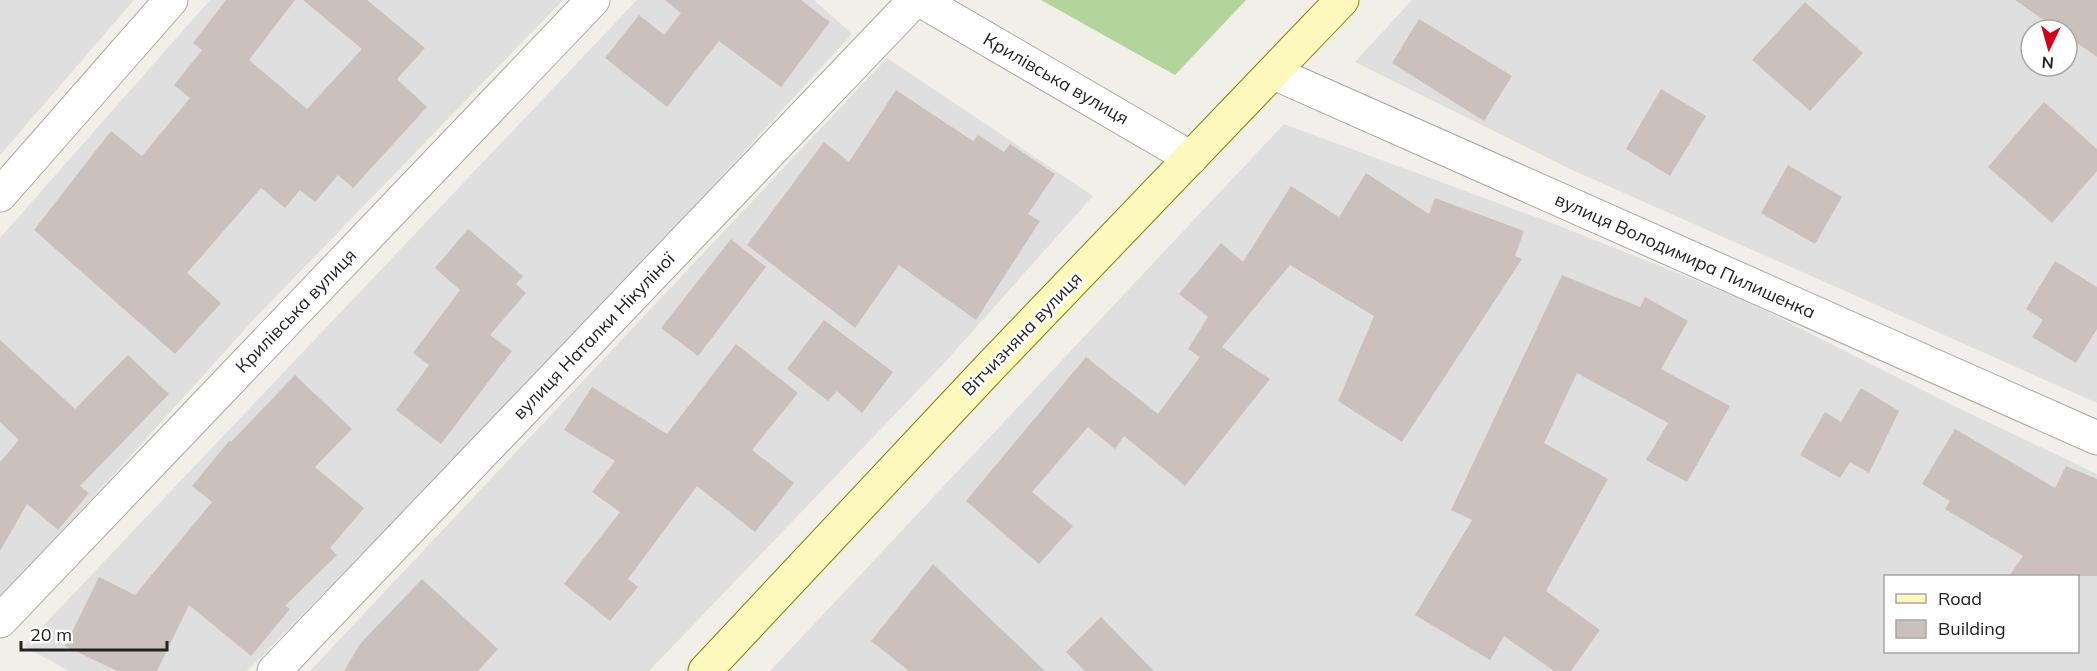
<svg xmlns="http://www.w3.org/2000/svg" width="2097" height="671" viewBox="0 0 2097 671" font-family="Mulish,sans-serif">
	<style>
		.residential { fill: #e0dfdf; fill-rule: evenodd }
		.forest { fill: #b3d49b }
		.building { fill: #cbc0bb }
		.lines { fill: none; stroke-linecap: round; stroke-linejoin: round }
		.street-casing { stroke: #a6a6a6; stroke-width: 35 }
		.secondary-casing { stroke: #828000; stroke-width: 35 }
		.street { stroke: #fff; stroke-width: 33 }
		.secondary { stroke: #fdf8bb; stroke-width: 33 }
		.labels { text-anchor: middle; stroke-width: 5; stroke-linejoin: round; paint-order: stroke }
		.street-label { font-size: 18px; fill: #222; stroke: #fff }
	</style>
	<rect width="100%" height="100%" fill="#f2eee8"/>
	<!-- residential -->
	<g class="residential">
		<polygon points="0,0 134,0 0,155"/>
		<polygon points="210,0 563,0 256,317 0,600 0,238"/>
		<polygon points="637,0 814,0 852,34 541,373 247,671 69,671 24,646"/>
		<path d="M1412,0H2097V403L1570,169L1355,62ZM2031,30H2067V66H2031Z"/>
		<polygon points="887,58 1093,196 946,361 649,671 310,671"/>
		<path d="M1284,124L1552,223L1742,299L1950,404L2097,474V671H770ZM1886,576H2078V652H1886Z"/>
	</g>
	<!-- forest -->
	<polygon class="forest" points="1041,0 1246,0 1175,75"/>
	<!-- building -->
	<g class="building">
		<polygon points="226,0 295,0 249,60 307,109 362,49 303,0 367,0 425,48 397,79 427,107 353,188 338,175 315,202 300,190 285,208 261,188 187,273 221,303 175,354 34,230 111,131 142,156 190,98 174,85 202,50 193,43"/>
		<polygon points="665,0 801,0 830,22 781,87 719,41 667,107 605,58 639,15 664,35 681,13"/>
		<polygon points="2015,0 2097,0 2097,57 2067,36 2067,30 2058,30"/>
		<polygon points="1805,2 1863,53 1810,111 1752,60"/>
		<polygon points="1419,19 1512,76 1484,121 1392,63"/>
		<polygon points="1661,89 1706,116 1670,176 1626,149"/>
		<polygon points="896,90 973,141 978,135 1004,152 1010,144 1055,174 1028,214 1040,221 976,320 899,265 855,328 747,245 824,142 849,162"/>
		<polygon points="2044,102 2097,149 2097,171 2052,223 1988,167"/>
		<polygon points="1788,165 1842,197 1815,244 1761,213"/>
		<polygon points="1366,173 1429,214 1435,198 1524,231 1515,256 1522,259 1402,442 1338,401 1374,316 1290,265 1222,347 1270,379 1185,486 1124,436 1115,449 1088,427 1032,492 1073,526 1039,564 966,501 1086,357 1158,414 1200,357 1188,349 1208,317 1179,294 1221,243 1243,262 1291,186 1339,217"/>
		<polygon points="468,229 523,276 516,284 526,293 490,335 512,351 441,444 396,410 429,365 413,353 460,290 435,268"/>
		<polygon points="731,239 766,267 698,356 661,328"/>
		<polygon points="2055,261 2097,287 2097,329 2076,363 2032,337 2043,320 2026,309"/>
		<polygon points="1562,275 1640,307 1645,297 1688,321 1661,369 1730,406 1687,482 1646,460 1668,423 1577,373 1544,443 1608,479 1546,591 1600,630 1571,671 1554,671 1504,636 1490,660 1415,615 1472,520 1451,510"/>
		<polygon points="824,320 893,372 862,413 837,391 828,401 787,369"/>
		<polygon points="0,340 75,409 128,355 169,394 80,486 89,493 58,530 27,504 0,551 0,462 19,440 0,422"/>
		<polygon points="736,344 798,393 752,450 794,483 755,532 697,486 628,579 638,587 610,621 564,584 620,512 592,492 615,461 564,430 592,387 667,434"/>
		<polygon points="295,375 352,429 315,467 364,508 330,548 337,555 285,606 290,609 251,656 189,605 157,671 117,671 65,646 99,577 135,595 212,502 192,486 230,440 231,442"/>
		<polygon points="1861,388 1899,411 1869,473 1850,462 1840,478 1800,455 1825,412 1841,422"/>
		<polygon points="1955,429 2055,488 2066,466 2097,479 2097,576 2009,576 2023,556 1945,509 1950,501 1922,484"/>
		<polygon points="933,564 1045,671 909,671 871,641"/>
		<polygon points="422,579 498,649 478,671 344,671 360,644"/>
		<polygon points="1101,617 1154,671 1085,671 1066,652"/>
	</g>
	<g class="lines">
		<defs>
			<g id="street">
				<polyline points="920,0 1191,158"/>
				<polyline points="1274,73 2097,438"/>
				<polyline points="0,195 171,0"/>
				<polyline points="0,621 593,0"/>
				<polyline points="274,671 915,0"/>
			</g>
			<polyline id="secondary" points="705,671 990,367 1342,0"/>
		</defs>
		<!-- street casing -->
		<use href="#street" class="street-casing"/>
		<!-- secondary casing -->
		<use href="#secondary" class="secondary-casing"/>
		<!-- street -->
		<use href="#street" class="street"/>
		<!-- secondary -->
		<use href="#secondary" class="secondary"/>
	</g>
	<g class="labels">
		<!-- street labels -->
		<g class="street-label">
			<text transform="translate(1056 79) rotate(30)" y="6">Крилівська вулиця</text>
			<text transform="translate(1685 256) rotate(24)" y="6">вулиця Володимира Пилишенка</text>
			<text transform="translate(296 311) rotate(-46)" y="6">Крилівська вулиця</text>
			<text transform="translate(1022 334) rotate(-46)" y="6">Вітчизняна вулиця</text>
			<text transform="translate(594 336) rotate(-46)" y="6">вулиця Наталки Нікуліної</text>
		</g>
	</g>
	<!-- legend -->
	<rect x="1884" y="575" width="195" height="78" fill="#ffffff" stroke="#a7a7a7" stroke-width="1.5"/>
	<rect x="1896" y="594" width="30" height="9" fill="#fdf8bb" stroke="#a7a7a7" stroke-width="1.5"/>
	<text x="1938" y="605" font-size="18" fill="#222222">Road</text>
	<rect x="1896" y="620" width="30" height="18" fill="#cbc0bb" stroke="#a7a7a7" stroke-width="1.5"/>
	<text x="1938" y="635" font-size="18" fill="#222222">Building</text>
	<!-- north arrow -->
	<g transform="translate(2049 48) rotate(185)"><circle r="28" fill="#ffffff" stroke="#a7a7a7" stroke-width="1.5"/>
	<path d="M0-4.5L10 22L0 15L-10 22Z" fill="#d4001a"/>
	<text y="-9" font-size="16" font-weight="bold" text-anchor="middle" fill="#222222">N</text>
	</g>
	<!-- scale -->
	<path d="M21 641v9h146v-9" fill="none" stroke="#222222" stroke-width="3"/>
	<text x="30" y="641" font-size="18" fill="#222222" stroke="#ffffff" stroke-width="4.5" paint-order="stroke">20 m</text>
</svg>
